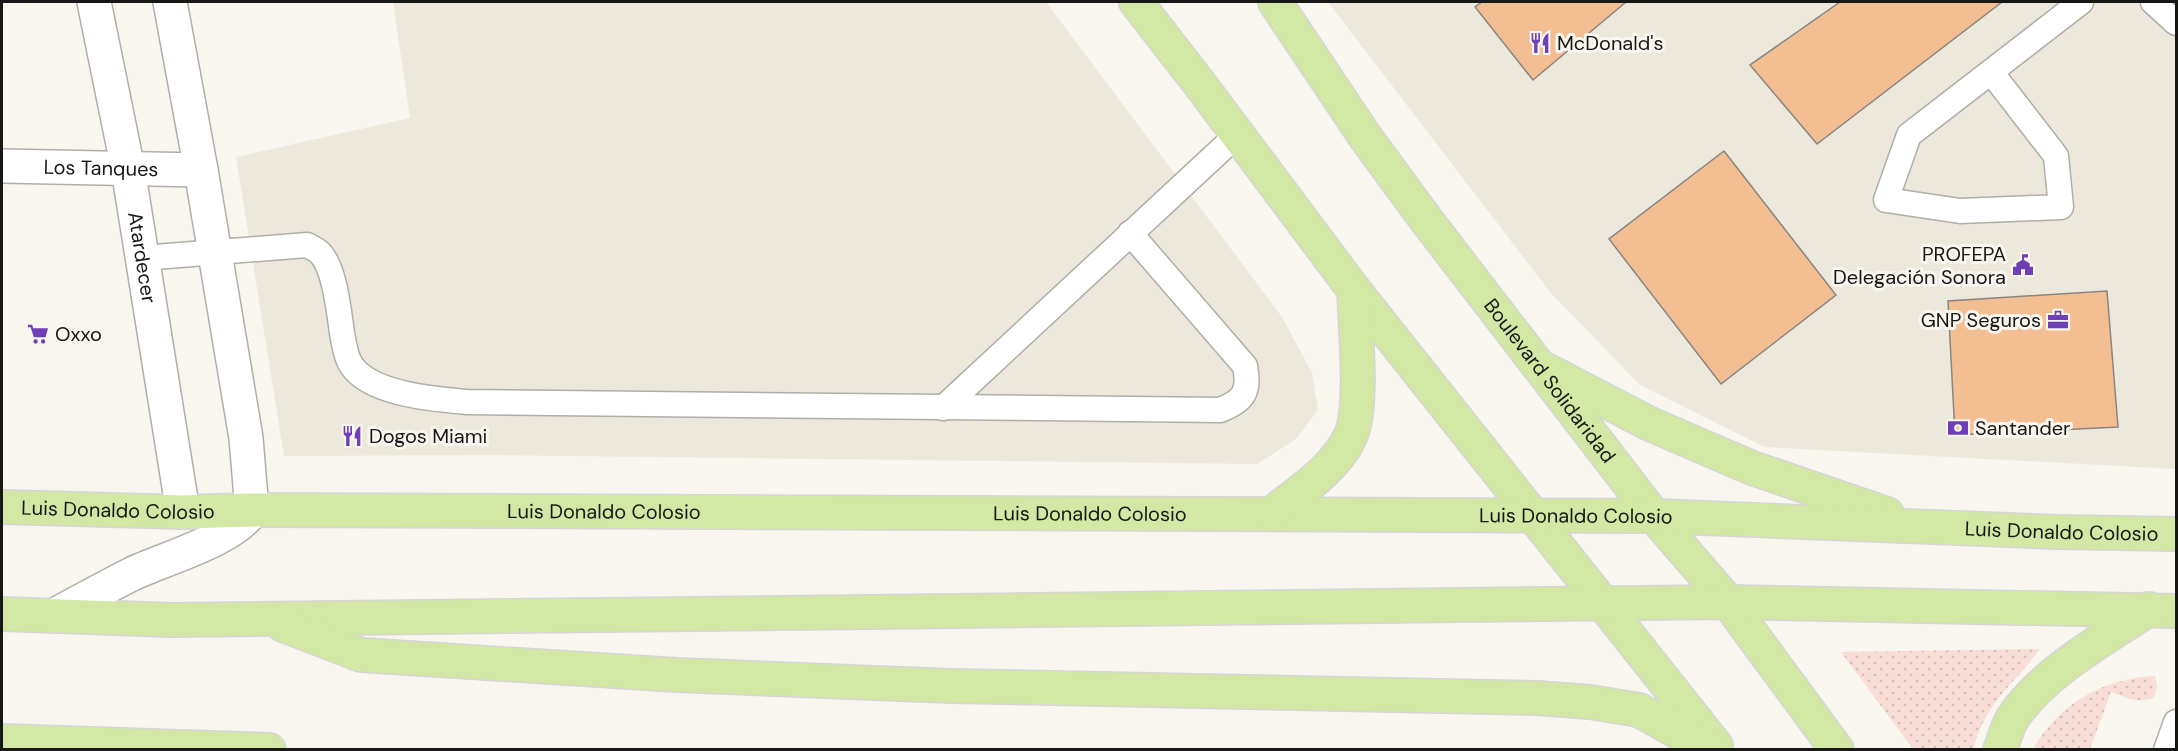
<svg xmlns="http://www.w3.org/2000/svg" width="2178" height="751" viewBox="0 0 2178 751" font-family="'DM Sans',sans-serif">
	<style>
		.built { fill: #ece8db }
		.park { fill: url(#park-dots) }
		.building { fill: #f2be92; stroke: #8a8581; stroke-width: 1.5 }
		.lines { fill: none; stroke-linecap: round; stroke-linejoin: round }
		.service-casing { stroke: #b0aea8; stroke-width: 27 }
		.minor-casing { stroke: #b0aea8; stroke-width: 36 }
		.primary-casing { stroke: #d5d5d5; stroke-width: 36 }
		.service { stroke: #fff; stroke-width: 24 }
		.minor { stroke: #fff; stroke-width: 33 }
		.primary { stroke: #d3e8a4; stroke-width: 33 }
		.labels { text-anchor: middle; stroke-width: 6; stroke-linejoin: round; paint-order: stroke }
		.poi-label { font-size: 20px; fill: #171715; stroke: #f8f6ef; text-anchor: start }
		.street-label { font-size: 20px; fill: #171715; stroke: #f8f6ef }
	</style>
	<defs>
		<pattern id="park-dots" width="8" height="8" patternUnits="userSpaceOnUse" patternTransform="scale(1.5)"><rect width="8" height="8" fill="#f9ddd7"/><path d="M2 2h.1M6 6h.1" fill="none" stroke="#d5bdb8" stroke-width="1.8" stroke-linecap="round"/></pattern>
	</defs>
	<rect width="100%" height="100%" fill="#f8f6ef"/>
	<!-- built -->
	<g class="built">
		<polygon points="393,2 1046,2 1282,317 1312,373 1318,410 1296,439 1257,464 491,455 284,456 236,157 410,118"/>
		<polygon points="1328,2 2176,2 2176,469 1765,447 1640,385 1550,292"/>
	</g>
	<!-- park -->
	<g class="park">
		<path d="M2040,649C2012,687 1986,701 1973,750L1913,749L1841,652Z"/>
		<path d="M2155,676L2157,687L2154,697C2138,705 2126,697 2111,692L2090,749H2033C2060,703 2102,679 2155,676Z"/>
	</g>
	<!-- building -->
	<g class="building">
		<polygon points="1482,2 1626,2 1533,80 1475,7"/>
		<polygon points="1840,2 2002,2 1817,144 1750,65"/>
		<polygon points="1724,151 1836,295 1721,384 1609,239"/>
		<polygon points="2107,291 2118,427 1955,435 1948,301"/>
	</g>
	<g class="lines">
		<defs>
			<g id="service">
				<polyline points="2153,2 2176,23"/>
				<polyline points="1991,72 2056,156 2061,207 1960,211 1886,200 1909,135 2081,2"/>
				<path d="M142,258L307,245C311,247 315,249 319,252C336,268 339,316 343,339C346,352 347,363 357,372C381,395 435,399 467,402L1220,410C1244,401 1250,391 1245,366L1130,233"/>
				<polyline points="943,408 1238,134"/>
				<polyline points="2166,750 2176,722"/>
			</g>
			<g id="minor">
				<path id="s1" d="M94,2L128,169L183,512"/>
				<path id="s2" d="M2,166L201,170"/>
				<path d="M55,615C81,601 106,587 132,574C163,559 236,539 252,510L246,438L201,170L170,2"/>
			</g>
			<g id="primary">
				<polyline points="1136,2 1199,83 1354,290 1716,746"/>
				<path id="s3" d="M1275,2L1366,138L1427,221L1654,516L1728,602L1837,750"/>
				<polyline points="1548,371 1650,424 1752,468 1887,514"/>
				<path id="s4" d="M2,507L183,512L252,510L1654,516L2057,532L2176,534"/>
				<path d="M1272,513C1299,492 1335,469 1350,437C1364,409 1355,324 1354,290"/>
				<polyline points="2,614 172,620 1728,602 2176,611"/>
				<polyline points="283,625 361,655 677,675 951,686 1537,698 1590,702 1639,710 1710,750"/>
				<polyline points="2,741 269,750"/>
				<path d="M2000,750C2004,740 2007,728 2012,719C2042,673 2104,639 2149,609"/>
			</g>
		</defs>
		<!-- service casing -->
		<use href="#service" class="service-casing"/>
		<!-- minor casing -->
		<use href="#minor" class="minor-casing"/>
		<!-- primary casing -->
		<use href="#primary" class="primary-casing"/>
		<!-- service -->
		<use href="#service" class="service"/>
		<!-- minor -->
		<use href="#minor" class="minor"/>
		<!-- primary -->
		<use href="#primary" class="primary"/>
	</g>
	<!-- icons -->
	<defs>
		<symbol id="restaurant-bare" viewBox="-9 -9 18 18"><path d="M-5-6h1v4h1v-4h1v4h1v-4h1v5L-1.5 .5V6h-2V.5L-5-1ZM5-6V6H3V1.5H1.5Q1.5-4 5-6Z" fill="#6e3fb7" stroke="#f8f6ef" stroke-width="2.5" paint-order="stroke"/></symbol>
		<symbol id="civic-bare" viewBox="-9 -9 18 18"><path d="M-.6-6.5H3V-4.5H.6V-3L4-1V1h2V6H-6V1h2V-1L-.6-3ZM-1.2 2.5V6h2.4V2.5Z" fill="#6e3fb7" stroke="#f8f6ef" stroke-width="2.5" paint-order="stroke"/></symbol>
		<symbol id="office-bare" viewBox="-9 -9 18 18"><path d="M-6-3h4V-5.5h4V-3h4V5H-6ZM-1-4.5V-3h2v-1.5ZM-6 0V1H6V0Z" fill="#6e3fb7" stroke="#f8f6ef" stroke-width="2.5" paint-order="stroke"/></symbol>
		<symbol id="supermarket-bare" viewBox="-9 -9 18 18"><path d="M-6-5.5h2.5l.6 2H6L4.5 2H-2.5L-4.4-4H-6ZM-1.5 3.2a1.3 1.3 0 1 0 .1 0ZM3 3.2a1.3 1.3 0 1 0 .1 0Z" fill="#6e3fb7" stroke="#f8f6ef" stroke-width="2.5" paint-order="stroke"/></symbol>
		<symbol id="bank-bare" viewBox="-9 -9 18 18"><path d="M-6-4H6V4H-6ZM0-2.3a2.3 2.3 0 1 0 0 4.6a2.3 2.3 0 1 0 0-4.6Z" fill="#6e3fb7" stroke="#f8f6ef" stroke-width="2.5" paint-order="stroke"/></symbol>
	</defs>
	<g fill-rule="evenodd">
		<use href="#restaurant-bare" x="1525" y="28" width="30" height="30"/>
		<use href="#civic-bare" x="2008" y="250" width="30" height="30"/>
		<use href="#office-bare" x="2043" y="305" width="30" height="30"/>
		<use href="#supermarket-bare" x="23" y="319" width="30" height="30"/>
		<use href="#bank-bare" x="1943" y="413" width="30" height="30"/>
		<use href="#restaurant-bare" x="337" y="421" width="30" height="30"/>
	</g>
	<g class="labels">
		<!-- poi labels -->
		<g class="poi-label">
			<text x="1557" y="50">McDonald's</text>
			<text x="2006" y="261" text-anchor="end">PROFEPA<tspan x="2006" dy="23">Delegación Sonora</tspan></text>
			<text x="2041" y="327" text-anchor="end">GNP Seguros</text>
			<text x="55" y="341">Oxxo</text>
			<text x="1975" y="435">Santander</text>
			<text x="369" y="443">Dogos Miami</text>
		</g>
		<!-- street labels -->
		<g class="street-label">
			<text dy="7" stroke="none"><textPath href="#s2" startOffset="99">Los Tanques</textPath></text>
			<text dy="7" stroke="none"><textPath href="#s1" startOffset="260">Atardecer</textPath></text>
			<text dy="7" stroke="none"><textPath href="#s3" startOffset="468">Boulevard Solidaridad</textPath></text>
			<text dy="7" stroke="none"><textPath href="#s4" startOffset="116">Luis Donaldo Colosio</textPath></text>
			<text dy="7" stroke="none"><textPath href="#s4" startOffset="602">Luis Donaldo Colosio</textPath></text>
			<text dy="7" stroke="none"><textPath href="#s4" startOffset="1088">Luis Donaldo Colosio</textPath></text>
			<text dy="7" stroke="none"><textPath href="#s4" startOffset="1574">Luis Donaldo Colosio</textPath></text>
			<text dy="7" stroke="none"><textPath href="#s4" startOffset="2060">Luis Donaldo Colosio</textPath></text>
		</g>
	</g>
	<!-- border -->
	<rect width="2178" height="751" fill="none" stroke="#171715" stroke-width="6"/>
</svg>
